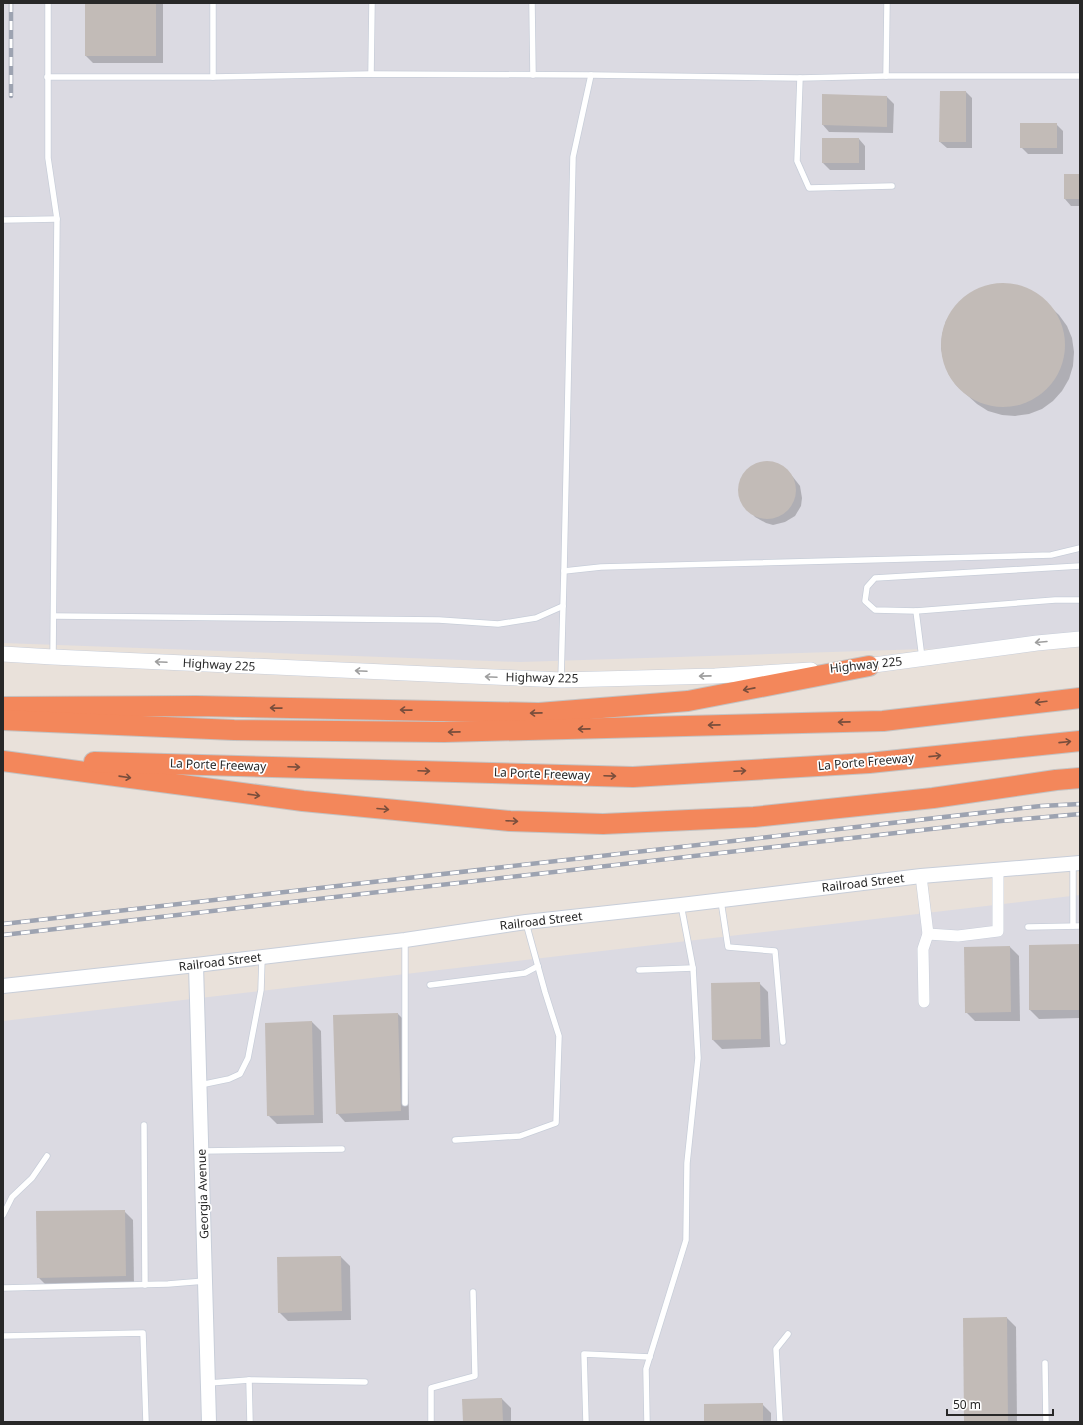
<svg xmlns="http://www.w3.org/2000/svg" width="1083" height="1425" viewBox="0 0 1083 1425" font-family="'Noto Sans',sans-serif">
	<style>
		.industrial { fill: #dbdae2 }
		.shadow { fill: #0003 }
		.building { fill: #c2bbb7 }
		.lines { fill: none; stroke-linecap: round; stroke-linejoin: round }
		.service-casing { stroke: #c8ced9; stroke-width: 7 }
		.minor-casing { stroke: #c8ced9; stroke-width: 12 }
		.tertiary-casing { stroke: #c8ced9; stroke-width: 16 }
		.secondary-casing { stroke: #c8ced9; stroke-width: 16 }
		.motorway-casing { stroke: #c3c3c3; stroke-width: 22 }
		.service { stroke: #fff; stroke-width: 5.5 }
		.minor { stroke: #fff; stroke-width: 11 }
		.tertiary { stroke: #fff; stroke-width: 14 }
		.secondary { stroke: #fff; stroke-width: 15 }
		.motorway { stroke: #f3875b; stroke-width: 20 }
		.rail-casing { stroke: #9da3b1; stroke-width: 4.5 }
		.rail { stroke: #fff; stroke-width: 3; stroke-dasharray: 9; stroke-linecap: butt }
		.oneway { stroke: #9e9e9e }
		.oneway2 { stroke: #794e3c }
		.labels { text-anchor: middle; stroke-width: 3.5; stroke-linejoin: round; paint-order: stroke }
		.street-label { font-size: 12px; fill: #282828; stroke: #fff }
	</style>
	<rect width="100%" height="100%" fill="#e9e1da"/>
	<!-- industrial -->
	<g class="industrial">
		<polygon points="3,3 1080,3 1080,644 520,662 3,643"/>
		<polygon points="1080,895 1080,1422 3,1422 3,1021"/>
	</g>
	<!-- shadow -->
	<g class="shadow">
		<polygon points="86,3 163,3 163,63 93,63 86,56"/>
		<polygon points="966,92 972,98 972,148 947,148 940,142"/>
		<polygon points="823,96 887,97 894,104 893,133 829,132 823,125"/>
		<polygon points="1056,124 1063,131 1063,154 1028,154 1021,147"/>
		<polygon points="859,139 865,146 865,170 830,170 823,163"/>
		<polygon points="1065,175 1080,175 1080,206 1071,206 1065,199"/>
		<polygon points="1000,284 1014,285 1027,289 1039,296 1059,315 1067,326 1072,338 1074,352 1073,366 1069,379 1062,391 1053,401 1042,409 1029,414 1015,416 1002,415 988,411 977,404 957,386 949,375 944,362 941,348 942,335 946,321 953,310 962,300 973,292 986,287"/>
		<polygon points="768,462 776,464 786,470 793,477 800,486 802,498 801,506 795,516 785,522 773,525 766,523 755,517 741,500 740,493 741,481 747,471 757,465"/>
		<polygon points="1080,945 1080,1018 1039,1019 1030,1010"/>
		<polygon points="1010,947 1019,956 1020,1021 975,1021 966,1012"/>
		<polygon points="759,983 768,992 770,1047 722,1049 713,1040"/>
		<polygon points="398,1014 407,1023 409,1120 345,1122 337,1113"/>
		<polygon points="312,1022 321,1031 323,1123 277,1124 268,1115"/>
		<polygon points="124,1211 133,1220 134,1285 47,1286 38,1277"/>
		<polygon points="341,1257 350,1266 351,1320 288,1321 279,1312"/>
		<polygon points="1007,1318 1016,1327 1017,1422 965,1422"/>
		<polygon points="502,1399 511,1408 511,1422 464,1422"/>
		<polygon points="762,1404 771,1413 771,1422 705,1422"/>
	</g>
	<!-- building -->
	<g class="building">
		<rect x="85" y="3" width="71" height="53"/>
		<polygon points="940,91 966,91 966,142 939,142"/>
		<polygon points="822,94 887,96 887,127 822,125"/>
		<rect x="1020" y="123" width="37" height="25"/>
		<rect x="822" y="138" width="37" height="25"/>
		<rect x="1064" y="174" width="16" height="25"/>
		<circle cx="1003" cy="345" r="62"/>
		<circle cx="767" cy="490" r="29"/>
		<polygon points="1080,944 1080,1010 1029,1010 1029,945"/>
		<polygon points="1010,946 1011,1012 965,1013 964,947"/>
		<polygon points="760,982 761,1039 712,1040 711,983"/>
		<polygon points="398,1013 401,1111 336,1114 333,1015"/>
		<polygon points="312,1021 314,1115 267,1116 265,1023"/>
		<polygon points="125,1210 126,1276 37,1278 36,1211"/>
		<polygon points="341,1256 342,1311 278,1313 277,1257"/>
		<polygon points="1007,1317 1008,1422 964,1422 963,1318"/>
		<polygon points="502,1398 503,1422 463,1422 462,1399"/>
		<polygon points="763,1403 763,1422 704,1422 704,1404"/>
	</g>
	<g class="lines">
		<defs>
			<g id="service">
				<polyline points="48,3 48,158 57,219 53,656"/>
				<polyline points="532,3 533,75"/>
				<polyline points="371,74 372,3"/>
				<polyline points="886,76 887,3"/>
				<polyline points="47,77 213,77 371,74 591,75 800,78 886,76 1080,76"/>
				<polyline points="213,77 213,3"/>
				<polyline points="800,78 797,161 809,188 892,186"/>
				<polyline points="3,220 57,219"/>
				<polyline points="1080,566 875,578 867,587 865,601 875,610 916,611 1055,600 1080,600"/>
				<polyline points="564,571 601,567 1051,555 1080,548"/>
				<polyline points="916,611 922,658"/>
				<polyline points="54,616 439,620 498,624 536,618 563,606"/>
				<polyline points="561,679 564,571 573,157 591,75"/>
				<polyline points="1073,864 1073,926"/>
				<polyline points="721,901 728,947 775,951 783,1042"/>
				<polyline points="1028,927 1080,926"/>
				<polyline points="639,970 693,968"/>
				<polyline points="430,985 525,973 538,966"/>
				<polyline points="200,1085 229,1079 240,1074 248,1058 261,990 262,958"/>
				<polyline points="405,1103 405,940"/>
				<polyline points="144,1125 145,1285"/>
				<polyline points="455,1140 520,1136 556,1123 559,1036 545,992 526,923"/>
				<polyline points="202,1151 342,1149"/>
				<polyline points="3,1215 12,1197 32,1178 47,1156"/>
				<polyline points="3,1288 168,1284 205,1281"/>
				<polyline points="3,1336 143,1333 146,1422"/>
				<polyline points="1045,1363 1046,1422"/>
				<polyline points="249,1380 250,1422"/>
				<polyline points="209,1383 249,1380 365,1382"/>
				<polyline points="431,1422 431,1388 475,1376 473,1292"/>
				<polyline points="586,1422 584,1354 650,1357"/>
				<polyline points="647,1422 646,1369 686,1240 687,1163 698,1058 693,968 681,905"/>
				<polyline points="780,1422 776,1349 788,1334"/>
			</g>
			<g id="minor">
				<polyline points="921,876 928,934 923,949 924,1002"/>
				<polyline points="928,934 958,936 998,931 998,870"/>
			</g>
			<g id="tertiary">
				<polyline points="196,965 209,1422"/>
				<polyline points="3,986 196,965 405,940 526,922 681,905 921,876 1080,863"/>
			</g>
			<g id="secondary">
				<polyline points="3,654 53,657 561,680 715,676 811,670"/>
				<polyline points="859,667 1037,643 1080,639"/>
			</g>
			<g id="motorway">
				<polyline points="3,707 196,706 539,713 688,701 869,666"/>
				<polyline points="3,720 234,730 444,732 883,721 1080,698"/>
				<polyline points="3,761 303,801 510,821 603,824 754,817 933,798 1056,780 1080,778"/>
				<polyline points="94,762 633,777 869,763 1080,741"/>
			</g>
		</defs>
		<!-- service casing -->
		<use href="#service" class="service-casing"/>
		<!-- minor casing -->
		<use href="#minor" class="minor-casing"/>
		<!-- tertiary casing -->
		<use href="#tertiary" class="tertiary-casing"/>
		<!-- secondary casing -->
		<use href="#secondary" class="secondary-casing"/>
		<!-- motorway casing -->
		<use href="#motorway" class="motorway-casing"/>
		<!-- service -->
		<use href="#service" class="service"/>
		<!-- minor -->
		<use href="#minor" class="minor"/>
		<!-- tertiary -->
		<use href="#tertiary" class="tertiary"/>
		<!-- secondary -->
		<use href="#secondary" class="secondary"/>
		<!-- motorway -->
		<use href="#motorway" class="motorway"/>
		<defs>
			<g id="rail">
				<polyline points="11,3 11,96"/>
				<polyline points="3,924 1041,806 1080,804"/>
				<polyline points="3,935 1001,821 1080,814"/>
			</g>
		</defs>
		<!-- rail casing -->
		<use href="#rail" class="rail-casing"/>
		<!-- rail -->
		<use href="#rail" class="rail"/>
	</g>
	<!-- one-way arrows -->
	<defs><path id="oneway-shaft" d="M-6 0H5M1.5-3L5.5 0L1.5 3" fill="none" stroke-width="1.6" stroke-linecap="round" stroke-linejoin="round"/></defs>
	<g class="oneway">
		<use href="#oneway-shaft" transform="translate(1041 642) rotate(175)"/>
		<use href="#oneway-shaft" transform="translate(161 662) rotate(-177)"/>
		<use href="#oneway-shaft" transform="translate(361 671) rotate(-177)"/>
		<use href="#oneway-shaft" transform="translate(705 676) rotate(179)"/>
		<use href="#oneway-shaft" transform="translate(491 677) rotate(-177)"/>
	</g>
	<g class="oneway2">
		<use href="#oneway-shaft" transform="translate(749 689) rotate(169)"/>
		<use href="#oneway-shaft" transform="translate(1041 702) rotate(173)"/>
		<use href="#oneway-shaft" transform="translate(276 708) rotate(-179)"/>
		<use href="#oneway-shaft" transform="translate(406 710) rotate(-179)"/>
		<use href="#oneway-shaft" transform="translate(536 713) rotate(179)"/>
		<use href="#oneway-shaft" transform="translate(844 722) rotate(179)"/>
		<use href="#oneway-shaft" transform="translate(714 725) rotate(179)"/>
		<use href="#oneway-shaft" transform="translate(584 729) rotate(179)"/>
		<use href="#oneway-shaft" transform="translate(454 732) rotate(179)"/>
		<use href="#oneway-shaft" transform="translate(1065 742) rotate(-6)"/>
		<use href="#oneway-shaft" transform="translate(935 756) rotate(-6)"/>
		<use href="#oneway-shaft" transform="translate(294 767) rotate(2)"/>
		<use href="#oneway-shaft" transform="translate(424 771) rotate(2)"/>
		<use href="#oneway-shaft" transform="translate(740 771) rotate(-3)"/>
		<use href="#oneway-shaft" transform="translate(610 776) rotate(2)"/>
		<use href="#oneway-shaft" transform="translate(125 777) rotate(8)"/>
		<use href="#oneway-shaft" transform="translate(254 795) rotate(8)"/>
		<use href="#oneway-shaft" transform="translate(383 809) rotate(5)"/>
		<use href="#oneway-shaft" transform="translate(512 821) rotate(3)"/>
	</g>
	<g class="labels">
		<!-- street labels -->
		<g class="street-label">
			<text transform="translate(219 665) rotate(3)" y="4">Highway 225</text>
			<text transform="translate(866 665) rotate(-6)" y="4">Highway 225</text>
			<text transform="translate(542 678) rotate(1)" y="4">Highway 225</text>
			<text transform="translate(866 762) rotate(-5)" y="4">La Porte Freeway</text>
			<text transform="translate(218 765) rotate(2)" y="4">La Porte Freeway</text>
			<text transform="translate(542 774) rotate(2)" y="4">La Porte Freeway</text>
			<text transform="translate(863 883) rotate(-7)" y="4">Railroad Street</text>
			<text transform="translate(541 921) rotate(-7)" y="4">Railroad Street</text>
			<text transform="translate(220 962) rotate(-7)" y="4">Railroad Street</text>
			<text transform="translate(203 1194) rotate(-92)" y="4">Georgia Avenue</text>
		</g>
	</g>
	<!-- border -->
	<rect width="1083" height="1425" fill="none" stroke="#282828" stroke-width="8"/>
	<!-- scale -->
	<path d="M947 1409v6h106v-6" fill="none" stroke="#282828" stroke-width="2"/>
	<text x="953" y="1409" font-size="12" fill="#282828" stroke="#ffffff" stroke-width="3" paint-order="stroke">50 m</text>
</svg>
